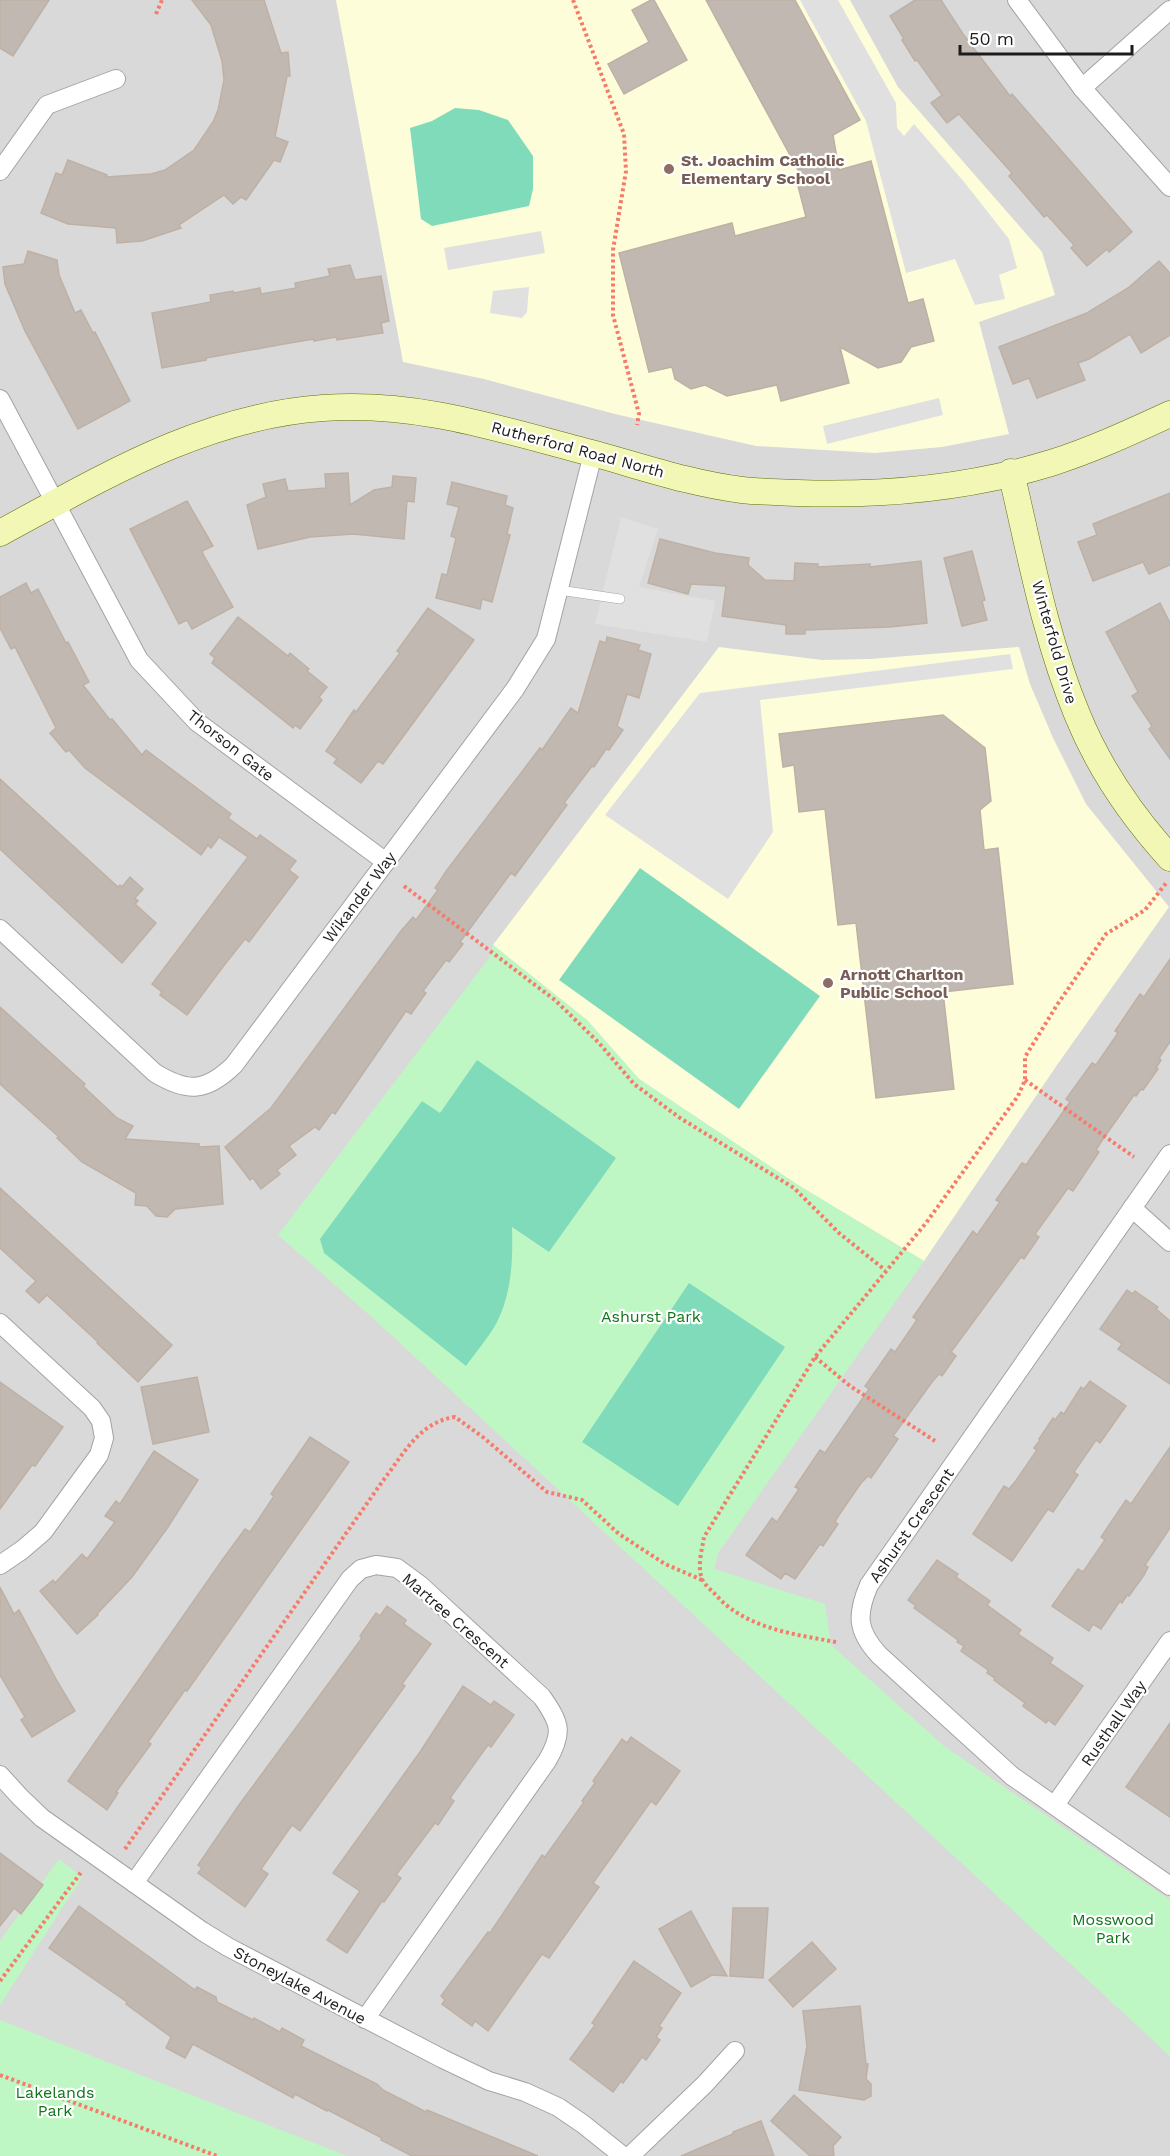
<svg xmlns="http://www.w3.org/2000/svg" width="1170" height="2156" viewBox="0 0 1170 2156" font-family="'Work Sans',sans-serif">
	<style>
		.residential { fill: #dad9d9 }
		.education { fill: #fdfed9 }
		.park { fill: #bef7c4 }
		.pitch { fill: #80dbba }
		.parking { fill: #e0e0e0 }
		.building { fill: #c1b9b1; stroke: #beb0a4; stroke-width: 1.5 }
		.lines { fill: none; stroke-linecap: round; stroke-linejoin: round }
		.lane-casing { stroke: #a3a3a3; stroke-width: 10 }
		.street-casing { stroke: #a3a3a3; stroke-width: 20 }
		.secondary-casing { stroke: #616e07; stroke-width: 27 }
		.path { stroke: #f67b6a; stroke-width: 4; stroke-dasharray: 3 3; stroke-linecap: butt }
		.lane { stroke: #fff; stroke-width: 9 }
		.street { stroke: #fff; stroke-width: 18 }
		.secondary { stroke: #f2f7b5; stroke-width: 26 }
		.education-dot { fill: #8d6e63; stroke: #fff; stroke-width: 2 }
		.labels { text-anchor: middle; stroke-width: 4.5; stroke-linejoin: round; paint-order: stroke }
		.education-label { font-size: 16px; font-weight: bold; fill: #785e54; stroke: #fff; text-anchor: start }
		.street-label { font-size: 16px; fill: #1c1c1c; stroke: #fff }
		.park-label { font-size: 16px; fill: #0e7619; stroke: #fff }
	</style>
	<rect width="100%" height="100%" fill="#ede9e1"/>
	<!-- residential -->
	<rect class="residential" x="0" y="0" width="1170" height="2156"/>
	<!-- education -->
	<g class="education">
		<polygon points="336,0 850,0 898,87 1042,252 1055,295 979,322 1009,434 942,447 875,453 756,446 615,414 484,379 403,362"/>
		<polygon points="719,647 822,660 870,659 1019,647 1030,684 1053,738 1086,804 1169,907 1057,1065 924,1261 798,1185 639,1079 587,1020 493,945"/>
	</g>
	<!-- park -->
	<g class="park">
		<polygon points="493,945 587,1020 639,1079 798,1185 924,1261 718,1553 714,1569 825,1604 831,1645 944,1746 1170,1900 1170,2056 374,1319 278,1235 490,957"/>
		<polygon points="59,1859 82,1877 0,2005 0,1941"/>
		<polygon points="0,2020 347,2156 0,2156"/>
	</g>
	<!-- pitch -->
	<g class="pitch">
		<polygon points="455,108 479,110 508,120 533,156 533,189 529,206 432,226 421,219 410,128 432,121"/>
		<polygon points="640,868 820,996 739,1109 559,980"/>
		<path d="M477,1060L616,1158L549,1252L512,1227C513,1260 512,1293 496,1324C488,1338 476,1352 466,1366L324,1253L320,1239L422,1101L440,1113Z"/>
		<polygon points="689,1283 785,1347 678,1506 582,1442"/>
	</g>
	<!-- parking -->
	<g class="parking">
		<polygon points="800,0 838,0 896,103 897,128 904,136 914,124 965,183 1009,239 1017,268 999,275 1005,299 975,305 955,259 906,273 866,121"/>
		<polygon points="541,231 545,253 448,270 444,248"/>
		<polygon points="529,287 527,312 522,318 490,313 493,291"/>
		<polygon points="939,398 943,415 827,444 823,426"/>
		<polygon points="621,517 658,529 639,587 715,601 707,642 595,624"/>
		<polygon points="1010,654 1013,669 760,700 773,832 728,899 605,815 700,693"/>
	</g>
	<!-- building -->
	<g class="building">
		<polygon points="0,0 49,0 13,56 0,48"/>
		<polygon points="192,0 264,0 281,53 288,52 290,76 287,76 275,137 288,142 280,162 274,160 246,200 241,197 233,204 224,195 179,225 181,228 142,241 117,243 116,228 68,224 41,213 56,173 62,175 68,160 107,175 106,177 151,174 165,170 194,150 213,122 218,110 224,80 222,61 211,25"/>
		<polygon points="651,0 654,0 687,60 624,94 608,64 649,42 632,10"/>
		<polygon points="706,0 795,0 860,120 833,135 839,170 871,161 908,303 923,299 934,341 911,347 901,362 878,368 840,347 849,383 781,401 777,385 727,396 705,385 691,389 675,379 672,367 649,372 619,253 732,223 735,236 806,217 797,182 804,181"/>
		<polygon points="915,0 941,0 963,34 1010,96 1012,94 1132,232 1109,252 1107,249 1087,266 1071,248 1074,245 1047,215 1044,217 1009,176 1012,173 959,114 947,123 931,103 942,95 917,60 915,61 902,40 904,39 890,16"/>
		<polygon points="28,251 57,260 59,275 75,313 81,310 93,333 95,332 130,401 78,429 25,331 5,284 3,267 24,264"/>
		<polygon points="1159,261 1170,273 1170,335 1141,353 1130,334 1089,359 1078,363 1085,380 1037,398 1029,378 1013,384 999,347 1087,313 1128,288"/>
		<polygon points="350,265 355,280 381,276 389,321 381,323 383,333 337,340 336,337 314,341 314,339 284,344 206,358 206,360 162,368 152,313 211,302 210,295 233,291 234,293 260,288 261,294 296,288 295,283 330,276 328,269"/>
		<polygon points="348,473 350,505 374,490 392,487 393,476 416,478 414,502 407,501 404,539 353,534 310,537 258,549 247,505 266,497 263,484 285,479 288,491 326,488 325,474"/>
		<polygon points="452,482 507,496 505,505 513,508 507,534 510,535 492,602 482,599 480,609 436,598 442,574 447,575 456,538 451,536 459,507 447,504"/>
		<polygon points="1170,493 1170,565 1149,574 1143,562 1093,581 1078,542 1097,535 1093,524"/>
		<polygon points="187,501 213,546 202,551 203,554 233,607 192,629 187,620 179,624 130,529"/>
		<polygon points="660,539 715,553 749,558 748,565 765,580 794,581 795,563 818,564 818,567 870,564 870,567 921,561 927,623 890,627 805,630 805,634 786,634 786,625 722,616 726,586 691,584 688,594 648,583"/>
		<polygon points="972,551 985,600 982,601 987,620 962,626 944,558"/>
		<polygon points="26,583 31,593 38,589 66,643 68,642 89,682 83,685 110,720 112,719 142,755 146,750 231,814 228,818 257,839 260,835 296,861 289,870 298,877 249,942 245,939 225,964 187,1015 160,995 162,992 152,984 248,857 219,837 211,848 208,845 201,855 85,768 69,750 66,752 50,733 56,728 15,647 11,649 0,628 0,597"/>
		<polygon points="1160,603 1170,623 1170,759 1149,729 1152,726 1132,696 1138,692 1106,632"/>
		<polygon points="428,608 474,640 383,764 378,761 361,783 334,763 337,759 326,751 354,710 356,712 400,653 397,651"/>
		<polygon points="238,617 288,656 290,653 309,669 307,671 327,687 319,697 322,700 300,729 295,725 293,728 212,663 215,658 210,654"/>
		<polygon points="607,637 640,645 638,650 651,654 639,698 627,694 617,726 623,730 609,750 606,749 594,767 592,766 564,803 567,805 515,876 511,873 460,942 463,944 449,962 446,960 423,991 426,993 411,1014 406,1011 335,1114 332,1112 319,1130 315,1127 289,1146 296,1155 277,1170 280,1174 261,1189 253,1178 250,1180 225,1147 271,1108 401,931 413,917 416,920 438,890 435,888 447,870 540,748 542,750 571,708 578,713 600,641 606,643"/>
		<polygon points="943,715 985,748 991,801 980,810 984,850 998,848 1013,984 943,992 954,1089 876,1098 856,923 838,925 825,809 799,812 794,765 783,767 779,734"/>
		<polygon points="0,779 118,887 120,885 122,887 130,877 143,889 135,898 138,901 135,904 156,923 122,963 0,849"/>
		<polygon points="1170,959 1170,1042 1159,1058 1161,1060 1156,1068 1158,1069 1143,1090 1141,1089 1136,1096 1134,1095 1101,1142 1096,1150 1099,1152 1073,1191 1068,1188 1035,1234 1039,1237 1024,1259 1021,1257 951,1352 956,1356 942,1376 939,1374 932,1382 893,1436 898,1439 871,1478 868,1476 861,1483 839,1515 835,1522 838,1524 823,1546 820,1544 795,1579 785,1573 781,1579 746,1555 772,1518 777,1522 799,1489 795,1487 820,1450 825,1453 869,1389 865,1386 891,1349 895,1352 917,1320 913,1317 973,1231 977,1235 1000,1202 996,1200 1022,1163 1026,1165 1070,1102 1066,1099 1092,1063 1096,1065 1118,1033 1115,1031 1140,994 1144,997"/>
		<polygon points="0,1007 85,1084 83,1086 117,1118 133,1126 125,1139 199,1144 199,1147 219,1146 223,1204 175,1209 167,1217 156,1216 147,1206 135,1205 136,1193 82,1162 57,1138 59,1137 0,1084"/>
		<polygon points="0,1188 172,1345 138,1382 97,1343 98,1342 47,1295 39,1303 26,1291 36,1281 0,1248"/>
		<polygon points="1127,1290 1133,1294 1135,1291 1158,1307 1156,1309 1170,1321 1170,1384 1118,1349 1122,1344 1100,1329"/>
		<polygon points="197,1377 209,1432 153,1444 141,1387"/>
		<polygon points="1090,1381 1126,1406 1100,1443 1096,1440 1074,1472 1078,1475 1053,1512 1048,1509 1012,1561 973,1534 1004,1486 1009,1489 1015,1482 1037,1450 1034,1448 1040,1440 1039,1439 1053,1418 1055,1420 1061,1412 1064,1414 1081,1387 1084,1389"/>
		<polygon points="0,1382 63,1427 35,1466 32,1465 0,1509"/>
		<polygon points="310,1437 349,1462 187,1691 185,1690 148,1742 151,1744 116,1792 118,1793 107,1810 68,1781 223,1559 245,1529 250,1532 274,1496 271,1494"/>
		<polygon points="1170,1447 1170,1528 1145,1565 1148,1567 1144,1575 1129,1596 1127,1595 1122,1603 1120,1601 1101,1629 1093,1624 1089,1631 1052,1606 1078,1569 1083,1572 1105,1540 1101,1537 1126,1500 1131,1504"/>
		<polygon points="154,1451 198,1480 168,1527 132,1577 97,1614 98,1615 77,1634 40,1591 53,1580 55,1583 82,1554 87,1559 115,1522 105,1516 116,1501 120,1504"/>
		<polygon points="937,1560 958,1574 956,1577 990,1601 987,1605 1021,1630 1018,1634 1053,1658 1050,1663 1083,1686 1055,1725 1048,1720 1046,1723 1023,1706 1025,1703 994,1680 995,1678 987,1673 988,1670 961,1651 964,1646 957,1642 958,1640 914,1608 916,1606 908,1600"/>
		<polygon points="0,1587 14,1614 19,1610 57,1681 75,1711 32,1737 21,1720 25,1717 0,1675"/>
		<polygon points="387,1606 406,1620 404,1624 431,1644 402,1684 405,1686 300,1831 292,1825 261,1869 268,1874 245,1907 198,1873 202,1868 198,1865 239,1805 362,1638 360,1636 376,1613 380,1616"/>
		<polygon points="463,1686 491,1705 494,1701 514,1715 491,1747 488,1745 485,1749 450,1798 454,1801 438,1825 435,1823 396,1875 401,1878 384,1902 382,1901 347,1953 327,1940 360,1891 333,1873 420,1752"/>
		<polygon points="1170,1723 1170,1817 1126,1787"/>
		<polygon points="631,1737 680,1771 656,1805 651,1801 593,1883 599,1887 549,1958 542,1954 488,2031 475,2021 472,2026 442,2004 445,2000 441,1996 488,1932 490,1933 542,1855 545,1857 584,1802 582,1801 595,1783 593,1781 622,1739 627,1743"/>
		<polygon points="0,1853 43,1885 21,1914 14,1908 0,1926"/>
		<polygon points="79,1906 195,1990 197,1987 216,1997 217,2002 253,2020 254,2018 280,2032 282,2028 304,2040 301,2046 377,2084 383,2090 426,2112 427,2110 538,2156 412,2156 381,2140 382,2138 328,2110 327,2111 295,2094 293,2098 193,2044 185,2058 166,2048 171,2037 126,2004 127,2002 49,1948"/>
		<polygon points="733,1908 768,1908 763,1978 730,1976"/>
		<polygon points="691,1911 727,1976 712,1975 691,1987 659,1929"/>
		<polygon points="812,1942 836,1969 793,2007 769,1980"/>
		<polygon points="634,1961 681,1993 659,2026 662,2028 656,2037 660,2040 646,2060 642,2057 623,2083 621,2081 613,2092 570,2059 595,2025 592,2023"/>
		<polygon points="860,2006 866,2064 868,2064 866,2079 871,2084 871,2096 864,2100 799,2090 807,2046 803,2011"/>
		<polygon points="794,2095 841,2137 833,2146 834,2156 810,2156 771,2121"/>
		<polygon points="761,2121 774,2156 681,2156 733,2134 733,2132"/>
	</g>
	<g class="lines">
		<defs>
			<polyline id="lane" points="559,590 620,599"/>
			<g id="street">
				<polyline points="1017,0 1082,88 1170,187"/>
				<polyline points="1082,88 1170,10"/>
				<polyline points="0,171 47,105 116,79"/>
				<polyline points="0,399 139,660 197,722 386,862"/>
				<path d="M0,929L155,1073C188,1093 206,1092 234,1065L515,689L546,639L593,454"/>
				<path d="M1170,1154L869,1585C856,1615 857,1631 879,1655L1012,1776L1170,1886"/>
				<polyline points="1132,1208 1170,1242"/>
				<polyline points="0,1323 92,1408 101,1421 104,1438 99,1455 43,1532 22,1550 0,1565"/>
				<polyline points="0,1775 20,1797 42,1818 202,1931 228,1947 443,2059 489,2081 525,2092 558,2107 583,2124 623,2156"/>
				<polyline points="1055,1805 1170,1641"/>
				<path d="M134,1883L350,1579L361,1569L376,1565L397,1568L420,1585L542,1697C560,1723 564,1732 547,1761L365,2019"/>
				<polyline points="630,2156 705,2084 735,2051"/>
			</g>
			<g id="secondary">
				<path d="M1011,472C1030,553 1045,637 1077,714C1098,766 1132,816 1170,858"/>
				<path d="M0,533C102,478 204,416 323,408C421,401 505,431 599,455C646,468 693,484 742,490C760,492 778,492 797,493C882,496 969,488 1051,463C1092,450 1131,432 1170,414"/>
			</g>
		</defs>
		<!-- lane casing -->
		<use href="#lane" class="lane-casing"/>
		<!-- street casing -->
		<use href="#street" class="street-casing"/>
		<!-- secondary casing -->
		<use href="#secondary" class="secondary-casing"/>
		<!-- path -->
		<g class="path">
			<polyline points="573,0 624,134 626,171 613,250 613,315 639,414 637,425"/>
			<polyline points="156,14 162,0"/>
			<polyline points="404,886 555,1000 599,1043 634,1084 680,1118 794,1188 839,1233 885,1270"/>
			<polyline points="1025,1080 1134,1157"/>
			<polyline points="815,1357 850,1386 935,1441"/>
			<path d="M836,1642C792,1634 744,1628 714,1593C710,1589 704,1584 702,1579C697,1566 702,1550 704,1537L815,1357L926,1223L1018,1096L1025,1080V1057L1057,1005L1106,934L1145,910L1167,882"/>
			<path d="M125,1849L382,1482C403,1455 419,1422 455,1417L484,1438L547,1492L582,1500L619,1534L665,1564L702,1580"/>
			<polyline points="0,1981 82,1871"/>
			<polyline points="0,2075 217,2156"/>
		</g>
		<!-- lane -->
		<use href="#lane" class="lane"/>
		<!-- street -->
		<use href="#street" class="street"/>
		<!-- secondary -->
		<use href="#secondary" class="secondary"/>
	</g>
	<!-- markers -->
	<g class="education-dot">
		<circle cx="669" cy="169" r="6"/>
		<circle cx="828" cy="983" r="6"/>
	</g>
	<g class="labels">
		<!-- education labels -->
		<g class="education-label">
			<text x="681" y="166">St. Joachim Catholic<tspan x="681" dy="18">Elementary School</tspan></text>
			<text x="840" y="980">Arnott Charlton<tspan x="840" dy="18">Public School</tspan></text>
		</g>
		<!-- street labels -->
		<g class="street-label">
			<text transform="translate(578 449) rotate(15)" y="6">Rutherford Road North</text>
			<text transform="translate(1055 642) rotate(74)" y="6">Winterfold Drive</text>
			<text transform="translate(231 745) rotate(38)" y="6">Thorson Gate</text>
			<text transform="translate(359 897) rotate(-53)" y="6">Wikander Way</text>
			<text transform="translate(911 1525) rotate(-55)" y="6">Ashurst Crescent</text>
			<text transform="translate(456 1620) rotate(41)" y="6">Martree Crescent</text>
			<text transform="translate(1113 1723) rotate(-55)" y="6">Rusthall Way</text>
			<text transform="translate(300 1985) rotate(28)" y="6">Stoneylake Avenue</text>
		</g>
		<!-- park labels -->
		<g class="park-label">
			<text x="651" y="1322">Ashurst Park</text>
			<text x="1113" y="1925">Mosswood<tspan x="1113" dy="18">Park</tspan></text>
			<text x="55" y="2098">Lakelands<tspan x="55" dy="18">Park</tspan></text>
		</g>
	</g>
	<!-- scale -->
	<path d="M960 45v9h172v-9" fill="none" stroke="#1c1c1c" stroke-width="3"/>
	<text x="969" y="45" font-size="18" fill="#1c1c1c" stroke="#ffffff" stroke-width="4.5" paint-order="stroke">50 m</text>
</svg>
